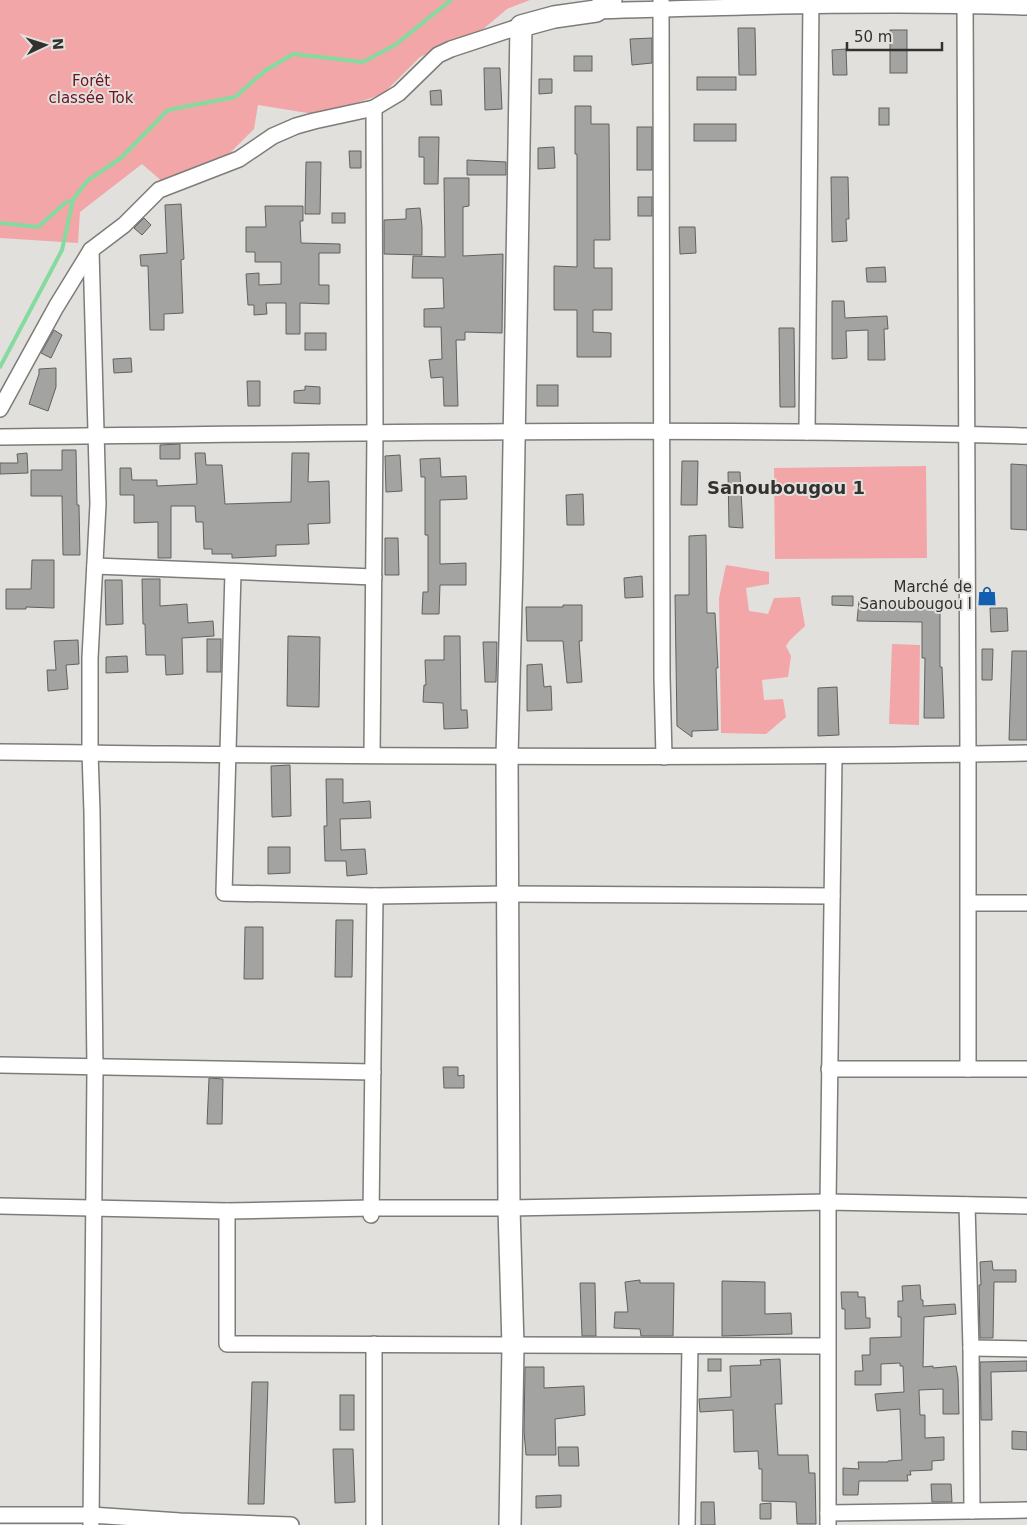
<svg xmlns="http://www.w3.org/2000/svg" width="1027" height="1525" viewBox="0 0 1027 1525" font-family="'DejaVu Sans',sans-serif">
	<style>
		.green { fill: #f2a6a7 }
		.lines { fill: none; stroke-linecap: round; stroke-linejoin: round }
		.stream { stroke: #85db9f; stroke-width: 4 }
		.building { fill: #a3a4a1; stroke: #61625f }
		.street-casing { stroke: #7d7c79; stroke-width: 18 }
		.secondary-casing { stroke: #7d7c79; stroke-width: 24 }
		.street { stroke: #fff; stroke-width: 15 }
		.secondary { stroke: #fff; stroke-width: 21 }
		.labels { text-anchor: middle; stroke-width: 4; stroke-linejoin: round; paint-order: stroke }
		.park-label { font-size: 15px; fill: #6b1321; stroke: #e2e0dd }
		.poi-label { font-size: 15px; fill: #323130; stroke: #e2e0dd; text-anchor: end }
		.quarter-label { font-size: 18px; font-weight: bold; fill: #323130; stroke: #e2e0dd }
	</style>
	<rect width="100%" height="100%" fill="#e2e0dd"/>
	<!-- green -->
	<g class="green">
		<polygon points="0,0 530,0 507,9 482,30 420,57 383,94 320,115 258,105 254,129 229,154 164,183 142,164 80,212 78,243 0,238"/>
		<polygon points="926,466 927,558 775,559 774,468"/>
		<polygon points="726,565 769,572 769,584 746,588 749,611 768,614 774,598 800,597 805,626 790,640 786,646 791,656 788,677 762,680 764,700 783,699 786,717 766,734 721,733 719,598"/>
		<polygon points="892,644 920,645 919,725 889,724"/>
	</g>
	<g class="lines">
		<!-- stream -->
		<g class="stream">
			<polyline points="0,223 38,227 65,203 73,200 87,181 121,158 168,110 235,97 266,70 293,54 363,62 395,45 451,0"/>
			<polyline points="0,367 62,250 73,200"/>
		</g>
	</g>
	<!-- building -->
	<g class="building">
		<polygon points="738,28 755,28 756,75 739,75"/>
		<rect x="890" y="30" width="17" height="43"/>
		<polygon points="652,38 652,63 632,65 630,39"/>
		<polygon points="846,49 847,75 833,75 832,50"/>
		<rect x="574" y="56" width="18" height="15"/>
		<polygon points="484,68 500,68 502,109 485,110"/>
		<rect x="697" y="77" width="39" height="13"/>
		<polygon points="539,79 552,79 552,93 539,94"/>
		<polygon points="441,90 442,105 431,105 430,91"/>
		<polygon points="575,106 591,106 591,124 609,124 610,240 594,240 594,268 612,268 612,310 593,310 593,332 611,333 611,357 577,357 577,310 554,310 554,266 577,267 577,154 575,154"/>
		<rect x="879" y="108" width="10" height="17"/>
		<rect x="694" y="124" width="42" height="17"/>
		<rect x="637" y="127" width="15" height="43"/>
		<polygon points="419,137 439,137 438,184 424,184 424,157 419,157"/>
		<polygon points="554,147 555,168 538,169 538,148"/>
		<polygon points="349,151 361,151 361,168 350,168"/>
		<polygon points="467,160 506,162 506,175 467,175"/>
		<polygon points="306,162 321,162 320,214 305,214"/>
		<polygon points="831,177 848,177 849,219 846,219 847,241 832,242"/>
		<polygon points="444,178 469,178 469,206 463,207 463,256 503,254 502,333 465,332 465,340 456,340 458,406 444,406 443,377 431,378 429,360 442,359 441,327 424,327 424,309 444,308 443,278 412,278 413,256 445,257"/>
		<rect x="638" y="197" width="14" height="19"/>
		<polygon points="181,204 184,259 181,260 183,313 164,314 164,330 150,330 148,266 141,266 140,255 167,253 165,205"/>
		<polygon points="265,206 303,206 303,221 300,221 301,243 340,244 340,253 319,253 319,285 329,285 329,304 300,303 300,334 286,334 286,303 266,303 267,314 254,315 254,305 248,305 246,274 259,273 259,285 281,284 281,262 255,262 255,252 246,252 246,227 266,227"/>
		<polygon points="420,208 422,227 422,255 384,254 384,220 406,219 406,209"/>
		<rect x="332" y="213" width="13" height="10"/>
		<polygon points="144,218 151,225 142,235 134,228"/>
		<polygon points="679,227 695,227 696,253 680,254"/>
		<polygon points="885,267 886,282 867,282 866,268"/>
		<polygon points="832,301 844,301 845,318 887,316 888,329 884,329 885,360 868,360 868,330 846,331 847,358 832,359"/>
		<polygon points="779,328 794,328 795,407 780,407"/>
		<polygon points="54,330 62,335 51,358 41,353"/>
		<rect x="305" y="333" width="21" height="17"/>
		<polygon points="131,358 132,372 114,373 113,359"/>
		<polygon points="56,368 56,387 48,411 29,404 39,374 39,369"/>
		<polygon points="247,381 260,381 260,406 248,406"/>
		<rect x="537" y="385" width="21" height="21"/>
		<polygon points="305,386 320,387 320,404 294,403 294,391 305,390"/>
		<polygon points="180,444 180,459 160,459 160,445"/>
		<polygon points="62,450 76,450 77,505 79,505 80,555 63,555 62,496 31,496 31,470 62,470"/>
		<polygon points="27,453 28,473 0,474 0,463 18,463 17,454"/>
		<polygon points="195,453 205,453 206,465 222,465 225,504 291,502 292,453 309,453 308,482 329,481 330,523 308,524 309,544 276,545 276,556 232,558 232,554 212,554 212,549 204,549 203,522 196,522 195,506 171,506 171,558 158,558 158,522 134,523 134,495 120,495 120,468 131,468 132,480 157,480 157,486 197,484"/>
		<polygon points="400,455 402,491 386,492 385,456"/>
		<polygon points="440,458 441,477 466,476 467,499 440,500 440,564 466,563 466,585 440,585 439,614 422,614 423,592 428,592 428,535 425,535 425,477 421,477 420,459"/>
		<polygon points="682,461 698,461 697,505 681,505"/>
		<polygon points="1011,464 1027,465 1027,530 1011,529"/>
		<polygon points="728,472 740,472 743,528 729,527"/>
		<polygon points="583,494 584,525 567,525 566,495"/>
		<polygon points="706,535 707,613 715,613 718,668 716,668 718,730 692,731 692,737 677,726 675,595 689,595 689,536"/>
		<polygon points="385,538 398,538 399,575 385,575"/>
		<polygon points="32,560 54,560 54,608 26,607 26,609 6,609 6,589 31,589"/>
		<polygon points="642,576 643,597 625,598 624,578"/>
		<polygon points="142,579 160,579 160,606 187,604 188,623 213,621 214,636 182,638 183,674 166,675 165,655 146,655 145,624 143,624"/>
		<polygon points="105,580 122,580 123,624 106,625"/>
		<polygon points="832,596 853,596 853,606 832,605"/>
		<polygon points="859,601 940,603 940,667 942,667 944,718 924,718 925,658 922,658 922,622 857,621"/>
		<polygon points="563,605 582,605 582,641 579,641 582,682 567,683 563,641 527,641 526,607 563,607"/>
		<polygon points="990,608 1007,608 1008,631 991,632"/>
		<polygon points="288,636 320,637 319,707 287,706"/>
		<polygon points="444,636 460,636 461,710 467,710 468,728 444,729 443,703 423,702 424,685 426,685 425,660 444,660"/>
		<rect x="207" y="639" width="14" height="33"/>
		<polygon points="78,640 79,664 66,665 68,689 48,691 47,670 56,670 54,641"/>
		<polygon points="483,642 497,642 496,682 485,682"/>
		<polygon points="982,649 993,649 992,680 982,680"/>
		<polygon points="1012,651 1027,651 1027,740 1009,740"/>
		<polygon points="127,656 128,672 106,673 106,657"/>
		<polygon points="542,664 544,687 551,686 552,710 527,711 527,665"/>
		<polygon points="837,687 839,735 818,736 818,688"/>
		<polygon points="290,765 291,816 272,817 271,766"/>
		<polygon points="326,779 343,779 343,803 370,801 371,818 340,819 341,850 365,849 367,874 347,876 346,861 325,861 324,826 327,826"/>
		<polygon points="268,847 290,847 290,873 268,874"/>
		<polygon points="336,920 353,920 352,977 335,977"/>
		<polygon points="245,927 263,927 263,979 244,979"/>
		<polygon points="443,1067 458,1067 458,1076 464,1075 464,1088 444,1088"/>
		<polygon points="209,1078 223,1079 222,1124 207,1124"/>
		<polygon points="992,1261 993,1270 1016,1270 1016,1282 994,1282 993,1338 980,1338 979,1285 981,1285 980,1262"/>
		<polygon points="640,1280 640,1283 674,1283 673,1336 641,1336 640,1329 614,1328 615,1312 628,1312 625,1282"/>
		<polygon points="722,1281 765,1282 765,1314 791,1313 792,1334 722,1336"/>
		<polygon points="580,1283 595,1283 596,1336 582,1336"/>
		<polygon points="920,1285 921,1300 923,1300 923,1306 955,1304 956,1314 924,1317 923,1367 933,1366 933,1368 956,1366 958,1378 959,1414 943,1414 943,1389 919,1390 920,1415 925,1415 925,1438 944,1437 944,1460 932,1461 932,1470 910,1471 911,1475 907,1475 908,1481 859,1481 858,1495 843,1495 843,1468 859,1469 858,1462 888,1462 888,1461 902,1460 900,1409 877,1411 875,1394 904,1392 903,1366 900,1366 900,1363 881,1364 881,1385 855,1385 855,1371 863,1371 862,1355 870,1355 870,1338 901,1337 901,1317 898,1317 898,1301 903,1301 902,1286"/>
		<polygon points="841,1292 858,1292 858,1297 865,1297 866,1318 870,1318 870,1328 845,1329 845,1309 842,1309"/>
		<rect x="708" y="1359" width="13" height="12"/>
		<polygon points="780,1359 782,1404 775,1404 778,1455 808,1455 809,1473 815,1473 816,1524 797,1524 796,1502 762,1501 762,1469 759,1469 758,1451 734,1452 733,1410 700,1412 699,1399 731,1397 730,1366 761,1365 760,1360"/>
		<polygon points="1027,1361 1027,1371 991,1372 992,1420 981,1420 980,1362"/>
		<polygon points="525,1367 544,1367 544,1388 584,1386 585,1415 555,1419 556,1455 526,1455 524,1431"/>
		<polygon points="252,1382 268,1382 264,1504 248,1504"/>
		<rect x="340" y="1395" width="14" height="35"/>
		<polygon points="1012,1431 1027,1432 1027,1450 1012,1449"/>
		<polygon points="558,1447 578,1447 579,1466 559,1466"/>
		<polygon points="333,1449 353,1449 355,1502 335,1503"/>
		<polygon points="931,1484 951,1484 952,1502 932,1502"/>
		<polygon points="561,1495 561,1507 536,1508 536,1496"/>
		<polygon points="701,1502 714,1502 715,1525 701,1525"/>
		<polygon points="771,1503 771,1519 760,1519 760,1504"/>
	</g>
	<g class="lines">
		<defs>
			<g id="street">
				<polyline points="661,0 662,677 664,757"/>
				<polyline points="965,0 968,754 968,1069"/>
				<path d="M596,11C740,7 883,2 1027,7"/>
				<polyline points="91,250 98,504 90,658 90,752 92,812 95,1069 91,1525"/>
				<polyline points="0,409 56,307 91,250 124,225 159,190 239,159 273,136 296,126 314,121 374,108 399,93 438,55 451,49 521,26"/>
				<polyline points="807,432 811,0"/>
				<path d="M0,437C342,433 685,427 1027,436"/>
				<polyline points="95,566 374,577"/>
				<polyline points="233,572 224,893 375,896 508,894 832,896"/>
				<path d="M0,752C57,752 114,754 170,754C456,757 741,758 1027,753"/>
				<polyline points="372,755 375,432 374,108"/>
				<polyline points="969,903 1027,903"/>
				<polyline points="0,1065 373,1072"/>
				<polyline points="829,1069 1027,1069"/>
				<polyline points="967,1205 971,1348 972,1511"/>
				<polyline points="0,1206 227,1211 371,1208 509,1208 828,1202 1027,1206"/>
				<polyline points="227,1211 227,1344 827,1346"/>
				<polyline points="371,1215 375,896"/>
				<polyline points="374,1344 374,1525"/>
				<polyline points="971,1348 1027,1349"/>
				<polyline points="828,1513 1027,1510"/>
				<polyline points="0,1515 91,1515 180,1521 291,1525"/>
				<polyline points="687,1525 690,1346"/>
				<polyline points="828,1525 828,1202 834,757"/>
			</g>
			<polyline id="secondary" points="510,1525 513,1346 509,1208 507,756 512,565 521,26 554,17 596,11 611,0"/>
		</defs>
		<!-- street casing -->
		<use href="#street" class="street-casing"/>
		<!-- secondary casing -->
		<use href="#secondary" class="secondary-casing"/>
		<!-- street -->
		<use href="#street" class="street"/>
		<!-- secondary -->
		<use href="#secondary" class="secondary"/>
	</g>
	<!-- icons -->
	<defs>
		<symbol id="shop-bare" viewBox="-9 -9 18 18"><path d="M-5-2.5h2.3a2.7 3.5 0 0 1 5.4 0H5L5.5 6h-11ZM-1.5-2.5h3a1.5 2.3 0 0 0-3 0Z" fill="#115fae" stroke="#e2e0dd" stroke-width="2.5" paint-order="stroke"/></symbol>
	</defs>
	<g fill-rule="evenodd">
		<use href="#shop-bare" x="973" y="582" width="28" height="28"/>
	</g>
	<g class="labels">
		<!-- park labels -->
		<g class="park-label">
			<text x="91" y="86">Forêt<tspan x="91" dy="17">classée Tok</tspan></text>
		</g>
		<!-- poi labels -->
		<g class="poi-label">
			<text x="972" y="592">Marché de<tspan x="972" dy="17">Sanoubougou I</tspan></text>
		</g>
		<!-- quarter labels -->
		<g class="quarter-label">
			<text x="786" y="494">Sanoubougou 1</text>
		</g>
	</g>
	<!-- north arrow -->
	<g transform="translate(45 45) rotate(86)" stroke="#e2e0dd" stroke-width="4" paint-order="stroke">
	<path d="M0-4L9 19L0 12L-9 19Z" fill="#323130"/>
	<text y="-8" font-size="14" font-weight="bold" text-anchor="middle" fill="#323130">N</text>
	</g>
	<!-- scale -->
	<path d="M847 42v8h95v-8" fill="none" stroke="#323130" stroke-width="2.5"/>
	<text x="854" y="42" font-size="15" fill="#323130" stroke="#e2e0dd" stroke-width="4" paint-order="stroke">50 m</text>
</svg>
